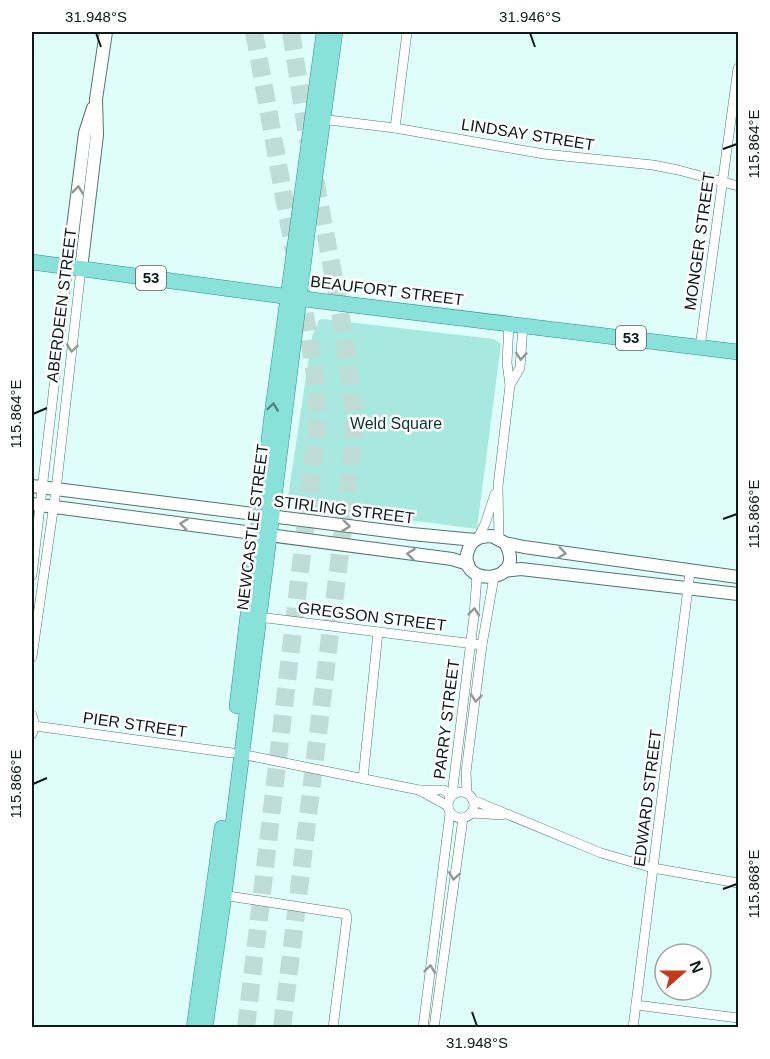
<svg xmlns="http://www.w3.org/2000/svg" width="770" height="1059" viewBox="0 0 770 1059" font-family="Arial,sans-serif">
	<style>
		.green { fill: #a8e9df }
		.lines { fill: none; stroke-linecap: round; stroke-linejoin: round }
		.motorway-tunnel { stroke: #c0dcd7; stroke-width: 18; stroke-dasharray: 18 9; stroke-linecap: butt }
		.minor-casing { stroke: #51746e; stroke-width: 10 }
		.tertiary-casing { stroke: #51746e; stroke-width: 14 }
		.primary-casing { stroke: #2b9085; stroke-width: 16 }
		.minor { stroke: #fff; stroke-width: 9 }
		.tertiary { stroke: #fff; stroke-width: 12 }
		.primary { stroke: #89e2d9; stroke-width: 15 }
		.oneway { stroke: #929897 }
		.oneway2 { stroke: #518882 }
		.ticks { fill: none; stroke: #0c1a18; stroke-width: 2 }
		.labels { text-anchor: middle; stroke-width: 5; stroke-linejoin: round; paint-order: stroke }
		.shield { fill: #fff; stroke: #555f5d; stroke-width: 1.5 }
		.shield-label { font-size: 15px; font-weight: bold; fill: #0c1a18 }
		.street-label { font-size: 16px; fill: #0c1a18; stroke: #fff }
		.park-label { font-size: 16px; fill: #093530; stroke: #fff }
		.neatline { fill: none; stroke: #0c1a18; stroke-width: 2 }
		.ticks-label { font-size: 15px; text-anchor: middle; fill: #0c1a18 }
	</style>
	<rect width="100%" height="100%" fill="#e0fef9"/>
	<!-- green -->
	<polygon class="green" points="322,319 494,339 501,344 477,529 287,504 312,336 319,320"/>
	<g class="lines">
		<!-- motorway-tunnel -->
		<g class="motorway-tunnel">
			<polyline points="254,32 294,252"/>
			<polyline points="291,32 308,142"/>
			<polyline points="246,1028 318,420 316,381 301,291"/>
			<path d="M282,1028L354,439C352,352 330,264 315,178"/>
		</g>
		<defs>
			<g id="minor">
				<polyline points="320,119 395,128 544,154 653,165 678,170 738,186"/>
				<polyline points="395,128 407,32"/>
				<polyline points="700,347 738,68"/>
				<polyline points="510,385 520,368 523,325"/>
				<polyline points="478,538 485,524 495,494"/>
				<polyline points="499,539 498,486 510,385 507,363 509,323"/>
				<polyline points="32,575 68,267"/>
				<polyline points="259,617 482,645"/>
				<polyline points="32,657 56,490 81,269"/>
				<polyline points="32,715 35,726 32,734"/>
				<polyline points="35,726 232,753"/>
				<polyline points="241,754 419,790 444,790 451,796"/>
				<polyline points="363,779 378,632"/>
				<polyline points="419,790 448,806"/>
				<circle cx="461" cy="805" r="13"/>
				<polyline points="467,793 466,772 482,645 494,577"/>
				<polyline points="452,795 474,616 477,575"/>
				<polyline points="473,800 601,853 653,868 738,883"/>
				<polyline points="471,813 502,815"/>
				<polyline points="222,895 346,914 347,917 333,1028"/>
				<polyline points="636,1005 738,1018"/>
				<polyline points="423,1028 450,813"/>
				<polyline points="434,1028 463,818"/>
				<polyline points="633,1028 690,572"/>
			</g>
			<g id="tertiary">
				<polyline points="68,267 85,133 93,108"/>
				<polyline points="81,269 97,135 96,99 106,32"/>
				<polyline points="32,486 412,534 475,540"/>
				<polyline points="32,504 452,559 468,564"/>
				<path d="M505,543C530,586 452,588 469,548C473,538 482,536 492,536L505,543L524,547L738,577"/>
				<polyline points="504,571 521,569 738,594"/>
			</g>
			<g id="primary">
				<polyline points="32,262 320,301 738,352"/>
				<polyline points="237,706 272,415 324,32"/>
				<polyline points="194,1028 222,828"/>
				<polyline points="205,1028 224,896 308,227 335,32"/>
			</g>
		</defs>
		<!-- minor casing -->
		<use href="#minor" class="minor-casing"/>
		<!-- tertiary casing -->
		<use href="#tertiary" class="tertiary-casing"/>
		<!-- primary casing -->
		<use href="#primary" class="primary-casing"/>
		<!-- minor -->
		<use href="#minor" class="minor"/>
		<!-- tertiary -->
		<use href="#tertiary" class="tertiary"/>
		<!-- primary -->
		<use href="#primary" class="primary"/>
	</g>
	<!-- one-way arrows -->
	<defs><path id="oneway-chevron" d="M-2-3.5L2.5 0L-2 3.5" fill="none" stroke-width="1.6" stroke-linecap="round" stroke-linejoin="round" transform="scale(1.5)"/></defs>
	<g class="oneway">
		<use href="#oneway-chevron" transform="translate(78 190) rotate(-83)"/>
		<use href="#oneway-chevron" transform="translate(72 348) rotate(97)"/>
		<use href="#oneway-chevron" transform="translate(521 356) rotate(94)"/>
		<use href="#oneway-chevron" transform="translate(184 524) rotate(-173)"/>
		<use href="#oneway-chevron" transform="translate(346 526) rotate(7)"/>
		<use href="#oneway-chevron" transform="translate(562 553) rotate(8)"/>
		<use href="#oneway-chevron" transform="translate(411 554) rotate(-173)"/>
		<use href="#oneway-chevron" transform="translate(474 612) rotate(-85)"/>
		<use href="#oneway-chevron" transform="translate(476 698) rotate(97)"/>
		<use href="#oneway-chevron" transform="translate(454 876) rotate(98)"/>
		<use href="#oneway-chevron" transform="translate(430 969) rotate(-83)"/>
	</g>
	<use class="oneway2" href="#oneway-chevron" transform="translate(273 407) rotate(-82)"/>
	<!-- ticks -->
	<path class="ticks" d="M96,33L101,47M530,33L535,47M723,149L737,144M33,414L47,408M723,519L737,514M33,784L47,778M723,889L737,884M472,1012L477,1026"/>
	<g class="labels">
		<!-- shield labels -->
		<g class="shield">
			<rect x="136" y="266" width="30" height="24" rx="4.5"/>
			<rect x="616" y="326" width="30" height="24" rx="4.5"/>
		</g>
		<g class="shield-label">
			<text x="151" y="283">53</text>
			<text x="631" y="343">53</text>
		</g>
		<!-- street labels -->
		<g class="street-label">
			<text transform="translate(528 134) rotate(9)" y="6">LINDSAY STREET</text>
			<text transform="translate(699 241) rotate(-82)" y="6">MONGER STREET</text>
			<text transform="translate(387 290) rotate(7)" y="6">BEAUFORT STREET</text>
			<text transform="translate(61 305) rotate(-83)" y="6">ABERDEEN STREET</text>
			<text transform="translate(344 509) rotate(7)" y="6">STIRLING STREET</text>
			<text transform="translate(252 527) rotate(-83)" y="6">NEWCASTLE STREET</text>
			<text transform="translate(372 616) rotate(7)" y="6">GREGSON STREET</text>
			<text transform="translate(446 719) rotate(-83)" y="6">PARRY STREET</text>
			<text transform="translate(135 724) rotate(8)" y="6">PIER STREET</text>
			<text transform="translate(647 798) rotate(-83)" y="6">EDWARD STREET</text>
		</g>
		<!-- park labels -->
		<g class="park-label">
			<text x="396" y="429">Weld Square</text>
		</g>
	</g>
	<!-- border -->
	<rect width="770" height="1059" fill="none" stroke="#ffffff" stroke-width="66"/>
	<!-- north arrow -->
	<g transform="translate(683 972) rotate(69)"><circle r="28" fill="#ffffff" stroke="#9ea3a3" stroke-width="1.5"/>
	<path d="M0-4.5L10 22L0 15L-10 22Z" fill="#c43a17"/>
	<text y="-9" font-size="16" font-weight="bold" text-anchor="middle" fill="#0c1a18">N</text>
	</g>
	<rect x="33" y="33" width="704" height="993" class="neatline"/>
	<g class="ticks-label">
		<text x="96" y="22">31.948°S</text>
		<text x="530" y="22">31.946°S</text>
		<text transform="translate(754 144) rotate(-90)" y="5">115.864°E</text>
		<text transform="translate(16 414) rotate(-90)" y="5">115.864°E</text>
		<text transform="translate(754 514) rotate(-90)" y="5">115.866°E</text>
		<text transform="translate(16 784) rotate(-90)" y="5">115.866°E</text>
		<text transform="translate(754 884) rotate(-90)" y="5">115.868°E</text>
		<text x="477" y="1048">31.948°S</text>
	</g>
</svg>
